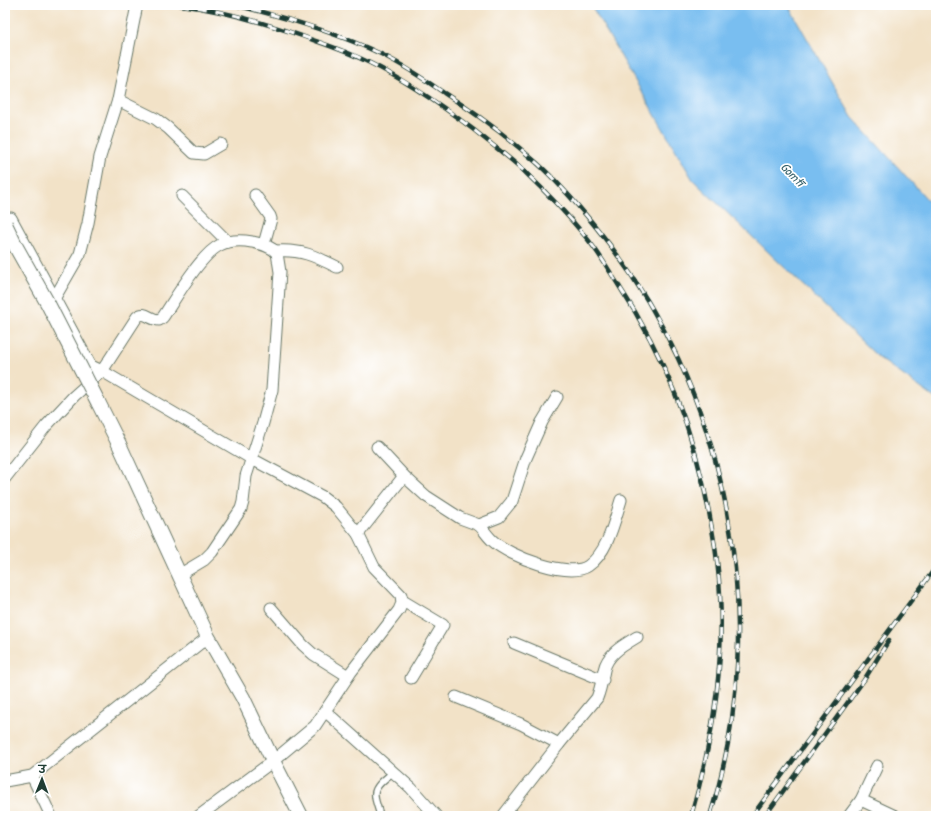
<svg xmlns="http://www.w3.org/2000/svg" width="941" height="821" viewBox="0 0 941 821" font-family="'Patrick Hand','Playpen Sans Deva',sans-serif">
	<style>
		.water { fill: #79bef0; stroke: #4c7e92 }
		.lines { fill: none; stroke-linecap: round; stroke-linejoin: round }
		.service-casing { stroke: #697767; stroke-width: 8 }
		.minor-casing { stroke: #697767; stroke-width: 13 }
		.tertiary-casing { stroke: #697767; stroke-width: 16 }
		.service { stroke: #fff; stroke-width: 5.5 }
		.minor { stroke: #fff; stroke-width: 11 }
		.tertiary { stroke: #fff; stroke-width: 14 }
		.rail-casing { stroke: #1f3d34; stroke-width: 4.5 }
		.rail { stroke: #fff; stroke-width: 3; stroke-dasharray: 9; stroke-linecap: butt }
		.tertiary-bridge-casing { stroke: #697767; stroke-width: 16; stroke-linecap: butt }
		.tertiary-bridge { stroke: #fff; stroke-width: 14 }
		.labels { text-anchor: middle; stroke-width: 3.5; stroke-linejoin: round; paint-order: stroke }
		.water-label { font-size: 13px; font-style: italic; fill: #3a646c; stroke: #fff }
	</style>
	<rect width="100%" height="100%" fill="#fff"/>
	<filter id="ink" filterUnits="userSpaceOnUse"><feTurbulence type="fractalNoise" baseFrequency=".025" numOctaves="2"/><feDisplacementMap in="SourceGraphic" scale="8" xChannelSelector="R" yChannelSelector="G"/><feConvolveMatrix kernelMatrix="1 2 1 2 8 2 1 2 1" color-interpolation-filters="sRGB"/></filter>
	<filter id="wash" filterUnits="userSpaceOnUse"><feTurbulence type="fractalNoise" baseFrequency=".012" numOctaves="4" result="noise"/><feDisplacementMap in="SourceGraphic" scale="16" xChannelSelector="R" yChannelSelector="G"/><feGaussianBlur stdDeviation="0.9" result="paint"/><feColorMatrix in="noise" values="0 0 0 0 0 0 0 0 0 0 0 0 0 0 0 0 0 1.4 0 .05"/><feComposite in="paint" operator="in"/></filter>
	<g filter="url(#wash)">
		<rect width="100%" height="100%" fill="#f2e2c7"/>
		<!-- water -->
		<polygon class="water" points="591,5 788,5 852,117 936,209 936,399 879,358 693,180"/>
	</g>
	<g filter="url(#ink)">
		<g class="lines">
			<defs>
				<path id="service" d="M380,816C379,810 376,804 375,797C373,786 386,779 393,772"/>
				<g id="minor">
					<polyline points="118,100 156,119 168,128 194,153 204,154 221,144"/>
					<polyline points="255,195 270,216 271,219 264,244"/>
					<polyline points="182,196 228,242"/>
					<polyline points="11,218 91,366 102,371 252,459 323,497 336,507 358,534 374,567 401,595 402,603 399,610 351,672 315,726 273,761 199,816"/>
					<path d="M275,251C301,249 315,256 337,267"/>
					<polyline points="54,299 80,254 88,223 100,157 118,100 137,5"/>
					<polyline points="377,447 404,476 426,496 460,518 479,525 499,517 512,501 526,458 542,422 557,397"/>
					<path d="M5,478L46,426L74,396L102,371L137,317C145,310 150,320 159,320L163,317C175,299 201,254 220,245C230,240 241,240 252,242C261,244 271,246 277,253L280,272L272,390L263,423L246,476L243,502L241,509L212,552L204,560L179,575"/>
					<path d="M479,525C484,530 488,537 493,541C509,556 569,579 588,566C608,552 614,522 621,500"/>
					<polyline points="358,534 404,476"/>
					<polyline points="402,599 403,601 443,625 411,678"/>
					<polyline points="271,608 303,645 313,654 348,676"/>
					<polyline points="514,643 603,680"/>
					<polyline points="456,697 521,724 559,744"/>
					<polyline points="325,711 411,788 436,816"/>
					<polyline points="32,776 51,816"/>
					<polyline points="5,781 32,776 208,637"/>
					<polyline points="861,800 895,816"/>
					<path d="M503,816L559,744L597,698C601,688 602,680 604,670C607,654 624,645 637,637"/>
					<polyline points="849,816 861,800 877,766"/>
				</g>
				<polyline id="tertiary" points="98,402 119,444 208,637 243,698 273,761 301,816"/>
			</defs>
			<!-- service casing -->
			<use href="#service" class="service-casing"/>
			<!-- minor casing -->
			<use href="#minor" class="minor-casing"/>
			<!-- tertiary casing -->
			<use href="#tertiary" class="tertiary-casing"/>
			<!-- service -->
			<use href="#service" class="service"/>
			<!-- minor -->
			<use href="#minor" class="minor"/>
			<!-- tertiary -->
			<use href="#tertiary" class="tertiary"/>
			<defs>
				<g id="rail">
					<path d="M180,5C222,10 262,22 302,36C324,44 347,51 368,62C406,80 441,105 474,130C491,144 509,157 525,172C546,192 566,213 585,236C598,251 608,269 619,286C667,359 698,442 712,529C716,551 719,573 720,594C724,669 712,744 691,816"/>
					<path d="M235,5C284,17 335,32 381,54C403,65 424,79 444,93C477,114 508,137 537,163C558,182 577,204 595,226C728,388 773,615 710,816"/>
					<polyline points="752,816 936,567"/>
					<polyline points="765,816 864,680 889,640"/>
				</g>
			</defs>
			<!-- rail casing -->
			<use href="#rail" class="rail-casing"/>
			<!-- rail -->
			<use href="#rail" class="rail"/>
			<defs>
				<polyline id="tertiary-bridge" points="5,224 16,247 48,304 98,402"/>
			</defs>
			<!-- tertiary-bridge casing -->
			<use href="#tertiary-bridge" class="tertiary-bridge-casing"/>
			<!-- tertiary-bridge -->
			<use href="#tertiary-bridge" class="tertiary-bridge"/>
		</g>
	</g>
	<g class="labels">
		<!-- water labels -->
		<g class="water-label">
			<text transform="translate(793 174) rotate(46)" y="5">Gomtī</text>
		</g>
	</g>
	<!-- margin -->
	<rect width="941" height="821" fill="none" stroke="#fff" stroke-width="20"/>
	<!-- north arrow -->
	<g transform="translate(42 779) rotate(1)" stroke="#ffffff" stroke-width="3" paint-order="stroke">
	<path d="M0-3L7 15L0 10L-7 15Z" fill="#1f3d34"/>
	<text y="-6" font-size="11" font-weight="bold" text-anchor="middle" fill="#1f3d34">उ</text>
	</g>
</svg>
